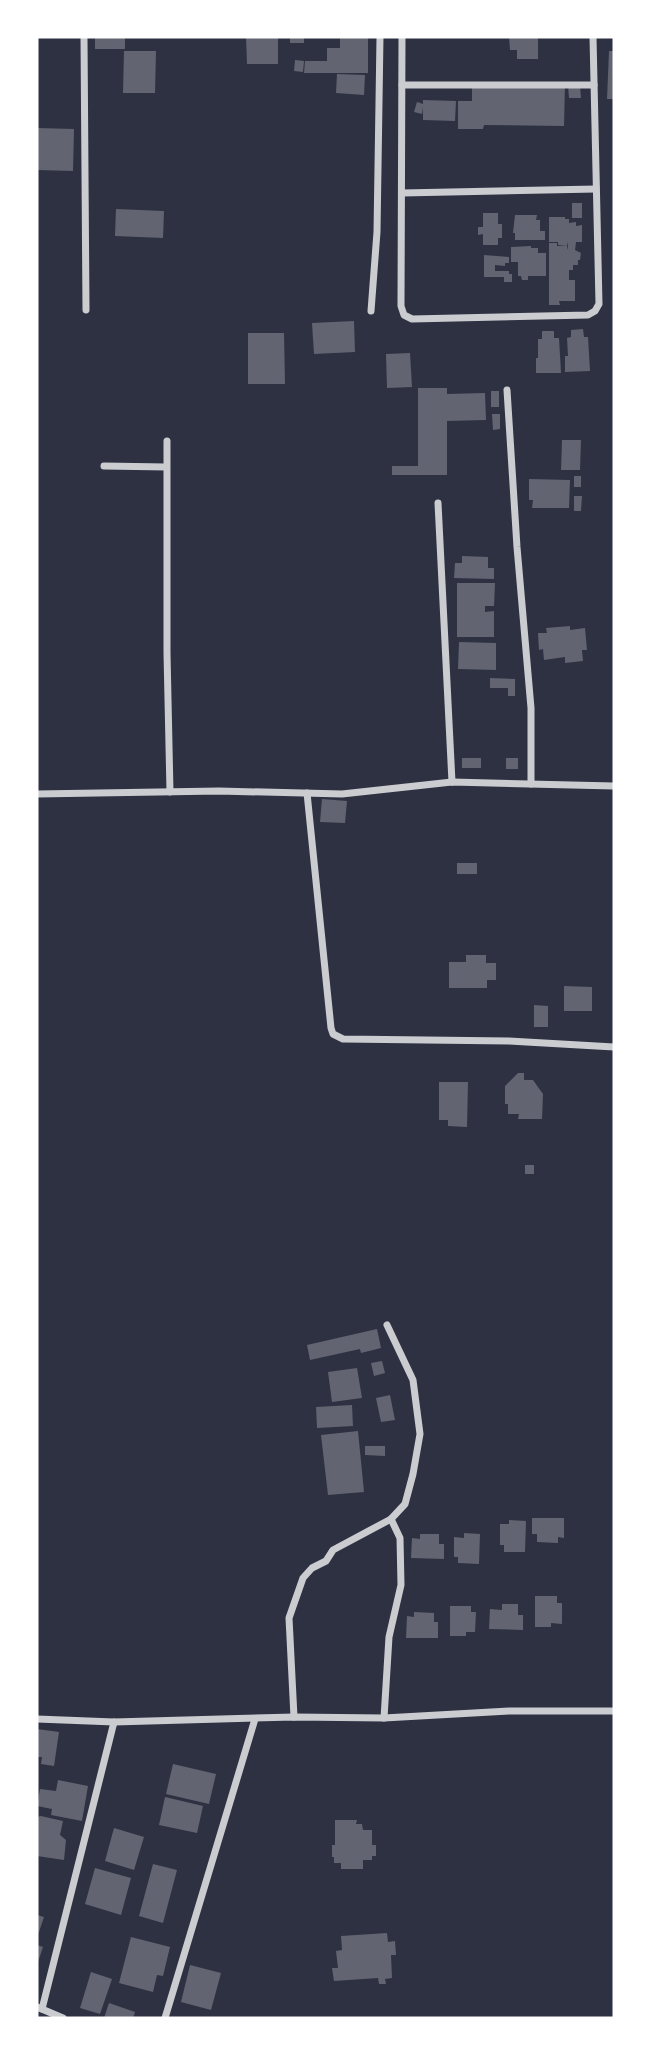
<svg xmlns="http://www.w3.org/2000/svg" width="651" height="2055" viewBox="0 0 651 2055" font-family="'Roboto Condensed',sans-serif">
	<style>
		.building { fill: #626471 }
		.lines { fill: none; stroke-linecap: round; stroke-linejoin: round }
		.minor { stroke: #caccd0; stroke-width: 7 }
	</style>
	<rect width="100%" height="100%" fill="#2d3142"/>
	<!-- building -->
	<g class="building">
		<rect x="95" y="37" width="30" height="12"/>
		<polygon points="246,37 278,37 278,64 247,64"/>
		<rect x="290" y="37" width="14" height="6"/>
		<polygon points="340,37 368,37 368,73 304,73 305,61 327,61 327,48 340,48"/>
		<polygon points="509,37 538,37 538,59 517,59 517,50 510,50"/>
		<polygon points="124,51 156,51 155,93 123,93"/>
		<polygon points="609,51 614,51 614,99 607,99"/>
		<polygon points="295,60 304,61 303,72 294,71"/>
		<polygon points="337,74 365,75 364,95 336,93"/>
		<polygon points="472,83 565,83 564,126 484,125 483,129 458,129 458,101 472,101"/>
		<polygon points="568,86 580,86 581,98 569,98"/>
		<polygon points="423,100 456,101 455,121 423,120 423,107 422,114 414,112 417,102 423,104"/>
		<polygon points="37,128 74,129 73,171 37,170"/>
		<rect x="572" y="203" width="10" height="15"/>
		<polygon points="116,209 164,211 163,238 115,236"/>
		<polygon points="483,213 498,213 498,224 502,224 502,238 498,238 498,245 483,245 483,234 478,235 478,227 483,227"/>
		<polygon points="515,215 537,215 536,220 540,220 540,231 545,231 545,240 515,240 515,233 513,233"/>
		<polygon points="549,217 565,217 565,219 569,219 569,223 576,222 576,226 582,225 582,242 576,242 575,250 581,253 580,260 578,260 578,265 573,265 573,270 569,270 569,280 575,280 575,301 559,301 560,305 549,305 549,243 557,243 557,246 567,246 568,250 568,242 567,246 558,245 558,242 549,242"/>
		<polygon points="531,246 531,248 538,248 538,253 546,253 546,276 528,276 528,280 522,280 521,276 518,276 518,262 511,262 511,247"/>
		<polygon points="484,255 509,257 509,263 505,263 505,266 495,265 495,271 509,271 509,274 512,274 512,282 504,282 504,277 484,277"/>
		<polygon points="354,321 355,352 314,354 312,323"/>
		<polygon points="583,329 584,337 588,337 590,371 565,372 565,356 568,356 567,338 571,337 571,330"/>
		<polygon points="542,331 554,331 554,338 559,338 561,373 536,373 536,358 538,358 538,339 542,339"/>
		<polygon points="248,333 284,333 285,384 248,384"/>
		<polygon points="410,353 412,387 387,388 386,354"/>
		<polygon points="418,388 447,388 447,394 485,393 486,420 447,421 447,475 392,475 392,466 418,466"/>
		<rect x="491" y="391" width="8" height="16"/>
		<polygon points="492,414 500,414 500,429 493,430"/>
		<polygon points="562,440 581,440 580,470 561,470"/>
		<rect x="574" y="476" width="7" height="11"/>
		<polygon points="529,479 570,480 569,508 532,508 533,500 529,500"/>
		<polygon points="574,496 582,496 581,511 574,511"/>
		<polygon points="462,556 488,557 488,568 494,568 494,579 454,578 455,563 462,563"/>
		<polygon points="457,583 495,583 494,606 485,606 485,612 494,611 494,637 457,637"/>
		<polygon points="570,626 570,630 585,628 587,650 582,650 583,661 565,663 565,657 544,660 543,649 539,650 538,633 547,633 546,628"/>
		<polygon points="459,642 496,643 496,670 458,669"/>
		<polygon points="490,678 515,679 515,696 508,696 508,688 490,688"/>
		<rect x="462" y="758" width="19" height="10"/>
		<rect x="506" y="758" width="12" height="11"/>
		<polygon points="322,799 347,801 345,823 320,822"/>
		<rect x="457" y="863" width="20" height="11"/>
		<polygon points="466,955 486,955 486,963 496,963 496,980 487,980 487,988 449,988 449,962 466,962"/>
		<polygon points="564,986 592,987 592,1011 564,1011"/>
		<polygon points="534,1005 548,1006 548,1027 534,1027"/>
		<polygon points="518,1073 524,1073 524,1080 533,1080 543,1094 542,1119 518,1119 519,1114 508,1114 508,1104 505,1104 505,1086"/>
		<polygon points="439,1082 468,1082 467,1127 448,1126 448,1120 439,1120"/>
		<rect x="525" y="1165" width="9" height="9"/>
		<polygon points="377,1329 381,1348 361,1353 360,1349 310,1360 307,1345"/>
		<polygon points="382,1361 385,1373 374,1376 371,1363"/>
		<polygon points="357,1368 362,1398 332,1402 328,1372"/>
		<polygon points="390,1395 395,1420 381,1422 376,1398"/>
		<polygon points="352,1405 353,1426 317,1428 316,1407"/>
		<polygon points="358,1431 364,1492 328,1495 321,1435"/>
		<polygon points="365,1446 385,1446 385,1456 365,1455"/>
		<polygon points="532,1518 564,1518 564,1538 558,1537 558,1543 537,1542 537,1534 532,1534"/>
		<polygon points="509,1520 526,1521 525,1552 504,1552 504,1545 500,1545 500,1524 509,1524"/>
		<polygon points="464,1533 480,1534 479,1564 458,1563 458,1557 454,1557 454,1537 464,1538"/>
		<polygon points="420,1534 439,1534 439,1544 444,1544 444,1559 411,1558 412,1538 420,1539"/>
		<polygon points="535,1596 557,1596 557,1603 562,1603 562,1624 551,1623 551,1627 535,1627"/>
		<polygon points="502,1604 518,1604 518,1615 523,1615 523,1630 489,1629 490,1609 502,1610"/>
		<polygon points="450,1606 471,1606 471,1612 476,1612 475,1632 466,1632 466,1636 450,1636"/>
		<polygon points="414,1612 434,1613 434,1622 438,1622 438,1638 406,1638 407,1616 414,1617"/>
		<polygon points="37,1729 59,1732 54,1766 41,1764 42,1757 37,1757"/>
		<polygon points="173,1764 216,1774 209,1804 166,1794"/>
		<polygon points="58,1780 88,1786 82,1821 51,1815 52,1809 37,1806 40,1789 56,1791"/>
		<polygon points="165,1797 203,1806 197,1833 159,1825"/>
		<polygon points="41,1816 63,1821 60,1835 66,1840 64,1860 37,1856 37,1817"/>
		<polygon points="335,1820 357,1820 356,1824 362,1824 363,1830 372,1830 372,1845 376,1845 376,1856 372,1856 372,1860 363,1860 363,1869 341,1869 341,1863 334,1863 334,1857 332,1857 332,1845 335,1845"/>
		<polygon points="114,1828 144,1837 134,1870 105,1861"/>
		<polygon points="153,1864 177,1870 163,1923 139,1916"/>
		<polygon points="95,1868 131,1878 121,1915 85,1904"/>
		<polygon points="37,1915 44,1917 37,1938"/>
		<polygon points="387,1933 388,1942 395,1941 396,1955 391,1955 392,1978 385,1979 386,1984 379,1984 378,1978 334,1981 332,1968 338,1968 336,1951 342,1950 341,1936"/>
		<polygon points="131,1937 170,1947 163,1976 157,1975 153,1992 119,1983"/>
		<polygon points="37,1945 43,1947 37,1965"/>
		<polygon points="190,1965 221,1973 211,2010 181,2002"/>
		<polygon points="91,1972 112,1979 100,2014 80,2008"/>
		<polygon points="109,2003 135,2012 133,2018 104,2018"/>
	</g>
	<g class="lines">
		<!-- minor -->
		<g class="minor">
			<polyline points="84,37 86,310"/>
			<polyline points="402,37 401,306 404,315 412,319 588,315 595,311 599,304 593,37"/>
			<polyline points="402,85 594,85"/>
			<polyline points="402,193 596,189"/>
			<polyline points="371,311 377,232 380,37"/>
			<polyline points="507,390 517,547 531,708 531,784"/>
			<polyline points="167,441 167,653 170,792"/>
			<polyline points="104,466 166,467"/>
			<polyline points="438,503 452,782"/>
			<polyline points="307,793 331,1028 333,1034 343,1039 509,1041 614,1047"/>
			<polyline points="37,794 219,791 342,794 452,782 614,786"/>
			<polyline points="294,1717 289,1618 303,1578 312,1568 326,1561 333,1550 391,1519 405,1504 413,1474 420,1434 413,1380 387,1325"/>
			<polyline points="384,1718 389,1637 401,1585 400,1538 391,1519"/>
			<polyline points="37,1719 114,1722 294,1717 384,1718 509,1711 614,1711"/>
			<polyline points="37,2007 63,2018"/>
			<polyline points="42,2009 114,1722"/>
			<polyline points="165,2018 255,1719"/>
		</g>
	</g>
	<!-- border -->
	<rect width="651" height="2055" fill="none" stroke="#ffffff" stroke-width="77"/>
</svg>
